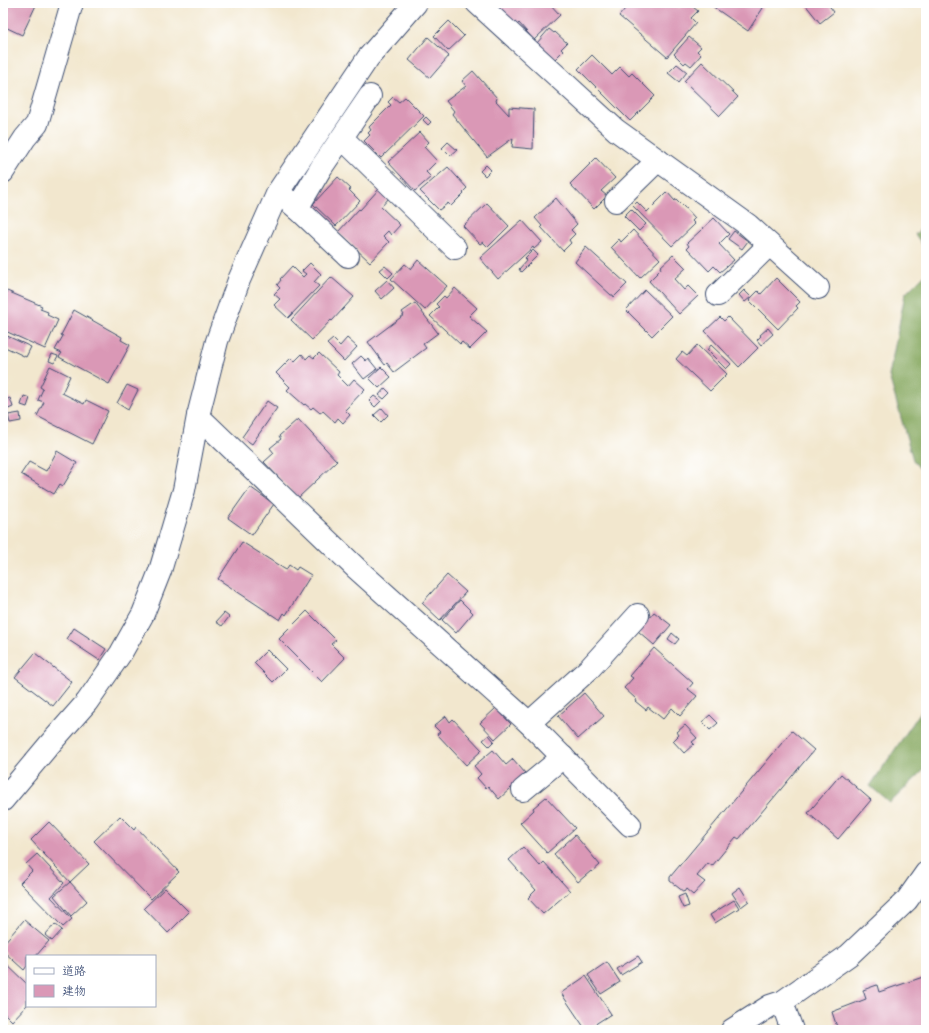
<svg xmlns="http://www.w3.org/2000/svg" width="929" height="1033" viewBox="0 0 929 1033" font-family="'Patrick Hand','Klee One',sans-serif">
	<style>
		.forest { fill: #83a65c; stroke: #4f6a5d }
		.building { fill: #da98b6 }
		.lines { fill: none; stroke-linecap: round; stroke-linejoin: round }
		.minor-casing { stroke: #3b4b6f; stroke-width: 24 }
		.minor { stroke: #fff; stroke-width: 22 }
	</style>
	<rect width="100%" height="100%" fill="#fff"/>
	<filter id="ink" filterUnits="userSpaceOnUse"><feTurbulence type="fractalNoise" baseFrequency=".025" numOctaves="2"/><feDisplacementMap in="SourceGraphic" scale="8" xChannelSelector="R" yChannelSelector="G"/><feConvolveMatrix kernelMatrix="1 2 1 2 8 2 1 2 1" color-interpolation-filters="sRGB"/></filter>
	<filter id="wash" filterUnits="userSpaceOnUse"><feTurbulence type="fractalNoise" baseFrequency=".012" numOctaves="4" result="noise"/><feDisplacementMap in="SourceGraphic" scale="16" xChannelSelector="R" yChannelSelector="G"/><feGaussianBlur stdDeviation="0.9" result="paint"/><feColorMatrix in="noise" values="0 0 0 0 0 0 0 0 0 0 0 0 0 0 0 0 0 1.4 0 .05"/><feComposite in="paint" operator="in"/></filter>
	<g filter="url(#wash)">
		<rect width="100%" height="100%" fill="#f2e7ce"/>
		<!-- forest -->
		<g class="forest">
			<polygon points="926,225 926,250 915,234"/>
			<polygon points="926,273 926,477 913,460 889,376 905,294"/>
			<polygon points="926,704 926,768 890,803 870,786"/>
		</g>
		<g id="blocks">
			<!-- building -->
			<g class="building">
				<polygon points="3,3 37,3 22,35 3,26"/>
				<polygon points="495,3 549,3 560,15 534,40 519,23 516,26"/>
				<polygon points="630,3 636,3 640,6 642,3 673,3 679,8 683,3 688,3 698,11 691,18 696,23 667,57 619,16"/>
				<polygon points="714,3 756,3 763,8 748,31 712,6"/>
				<polygon points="804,3 827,3 834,12 820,23"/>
				<polygon points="449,21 464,36 448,51 434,36"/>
				<polygon points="549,29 554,33 555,32 567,43 561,49 563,51 555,59 537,43"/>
				<polygon points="428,37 449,56 430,78 409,60"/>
				<polygon points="689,37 701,47 697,51 701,55 691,66 686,62 684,64 674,54"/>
				<polygon points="592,55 612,75 620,67 629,76 632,73 655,96 630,121 578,69"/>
				<polygon points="702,62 738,97 720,116 684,81"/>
				<polygon points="677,64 687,72 679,82 668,73"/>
				<polygon points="473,71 497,98 496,101 509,115 509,107 534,109 533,149 512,147 513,138 487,157 452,114 454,111 446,101 466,86 462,81"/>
				<polygon points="393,97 399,102 405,97 424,116 381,158 364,141 370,135 368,133 371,130 369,127 391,105 388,102"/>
				<polygon points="426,117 431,122 428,125 423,120"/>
				<polygon points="420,132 429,142 424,147 437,161 426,172 431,177 415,191 388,162"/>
				<polygon points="448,142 457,150 450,156 442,148"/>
				<polygon points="596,158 615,178 601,191 607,196 594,209 570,184"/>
				<polygon points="486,165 491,170 485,176 480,171"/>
				<polygon points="448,167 467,188 463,192 464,193 451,206 448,203 439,210 420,191"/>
				<polygon points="338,177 351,189 349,190 360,201 336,226 313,204"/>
				<polygon points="379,189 389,198 381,207 400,225 391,235 388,231 383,236 389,242 370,262 338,232 359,209 360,210"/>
				<polygon points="667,192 675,201 676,199 685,208 686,208 695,218 692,221 695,224 672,246 633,206 637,202 647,212"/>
				<polygon points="556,198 577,224 571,230 575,234 569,240 571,243 563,251 541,227 542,226 535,218"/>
				<polygon points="487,203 509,226 488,247 483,242 480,244 463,226"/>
				<polygon points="631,209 646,224 639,231 624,216"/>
				<polygon points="714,218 729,234 719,244 734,260 720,272 714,266 709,271 687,248 689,246 687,243"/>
				<polygon points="522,220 542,242 534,249 533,247 498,279 480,258"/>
				<polygon points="633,230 660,259 640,278 611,247 619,239 621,242"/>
				<polygon points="734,231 748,241 742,249 728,239"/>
				<polygon points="586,247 627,284 614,297 613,295 611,295 575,262"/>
				<polygon points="533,250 538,255 521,272 519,269 527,260 525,258"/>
				<polygon points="673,255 686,268 674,279 684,290 688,286 698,296 679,314 649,281 661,269 660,267"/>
				<polygon points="418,260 447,286 425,310 391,279 405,264 411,269"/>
				<polygon points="310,263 321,274 314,282 319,286 288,318 274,305 280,299 274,294 280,288 277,285 281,280 280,279 292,266 303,277 306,274 302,271"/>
				<polygon points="385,266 393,273 388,278 380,270"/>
				<polygon points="331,277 354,297 332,321 331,320 312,340 291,320"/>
				<polygon points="776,278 800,302 796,306 798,308 778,329 749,300 758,291 761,294"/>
				<polygon points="387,280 394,288 382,299 375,291"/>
				<polygon points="455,288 477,308 469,316 487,332 470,349 462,342 460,344 430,316 439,307 436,304 444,296 446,298"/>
				<polygon points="645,290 672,316 652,336 626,310"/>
				<polygon points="744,290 751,297 745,302 739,295"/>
				<polygon points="7,291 42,306 40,309 48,312 47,315 58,320 45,349 3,330 3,301"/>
				<polygon points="415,303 438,333 423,344 426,348 394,372 387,363 385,365 368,342 404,315 402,312"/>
				<polygon points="74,310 122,337 121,340 130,345 109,384 59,357 62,353 55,350 63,336 61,335"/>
				<polygon points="720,317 724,321 728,317 758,348 739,367 705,331"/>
				<polygon points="768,328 773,334 761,345 757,340 761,336 760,335"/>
				<polygon points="3,334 31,347 26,357 3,346"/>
				<polygon points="347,338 357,347 344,361 327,344 333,339 340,346"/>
				<polygon points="697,345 727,374 710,391 676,359 682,352 687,356"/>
				<polygon points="711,345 731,364 726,369 707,350"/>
				<polygon points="319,353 339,372 337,375 348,386 354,379 365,389 345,410 350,415 343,423 338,418 335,422 323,411 320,413 313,407 311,409 305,404 304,405 287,390 290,387 276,373 291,358 294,362 302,354 306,359 310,355 314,358"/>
				<polygon points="52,354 58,356 54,363 49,361"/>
				<polygon points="361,356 366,361 368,358 377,369 364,379 352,364"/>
				<polygon points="50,366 70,376 62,393 84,404 86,400 108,411 92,444 37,416 44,402 38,400 43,389 40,387"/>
				<polygon points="381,367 391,377 379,388 369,378"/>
				<polygon points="127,385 138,390 128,410 117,403"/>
				<polygon points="385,388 390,393 384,399 379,395"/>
				<polygon points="24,396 30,398 27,407 21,405"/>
				<polygon points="374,396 381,401 375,407 369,401"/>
				<polygon points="10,398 13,407 6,410 3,401"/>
				<polygon points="267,401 277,408 252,444 242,437"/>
				<polygon points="382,408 388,415 381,422 374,415"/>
				<polygon points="20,413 21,421 10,423 8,415"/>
				<polygon points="298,419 337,461 298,498 264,462 274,453 270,448 281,439 279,436"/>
				<polygon points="57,451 77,463 63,486 60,484 54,494 21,474 29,462 46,471"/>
				<polygon points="250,487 274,504 252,535 228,518"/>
				<polygon points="242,542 286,570 289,565 296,570 298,567 311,575 286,615 284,613 280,620 218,579"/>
				<polygon points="447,575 466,592 440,620 422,603"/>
				<polygon points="460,600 473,613 456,633 442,620"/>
				<polygon points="307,611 336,640 331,644 345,658 322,682 279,639"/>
				<polygon points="654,612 671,625 654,645 638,631"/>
				<polygon points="224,613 229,617 222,626 216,622"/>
				<polygon points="74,628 106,649 99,660 67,639"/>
				<polygon points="672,633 679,639 675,644 668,639"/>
				<polygon points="654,648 693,683 688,689 697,696 680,716 672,708 663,719 648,707 646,710 635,701 636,699 624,688 633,678 630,676"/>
				<polygon points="267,650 286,669 273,682 254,663"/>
				<polygon points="35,653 72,682 53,706 15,677"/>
				<polygon points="584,693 604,716 578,739 558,716"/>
				<polygon points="496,708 511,724 495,739 480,723"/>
				<polygon points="710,715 718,723 710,730 702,722"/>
				<polygon points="446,716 450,722 453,719 482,750 466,765 437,734 440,732 434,726"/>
				<polygon points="685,725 697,738 692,742 694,744 684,753 673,741 679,735 677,732"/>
				<polygon points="792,731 814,750 739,839 736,837 712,866 708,863 697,876 705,882 693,895 686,889 684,892 670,881 670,877"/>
				<polygon points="489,735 494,741 489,746 483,740"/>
				<polygon points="493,750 506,765 513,759 525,773 521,777 522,778 499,799 488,786 486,788 477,778 481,774 474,766"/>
				<polygon points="841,774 871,800 838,839 808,813"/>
				<polygon points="546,797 575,828 547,853 520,823 534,810 533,808"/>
				<polygon points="120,816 134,830 136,827 179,872 151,899 94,841"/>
				<polygon points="49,822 89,864 70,882 31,840"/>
				<polygon points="575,835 600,865 592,872 591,871 578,882 554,854"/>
				<polygon points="523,847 540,866 544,862 570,891 543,914 528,898 536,890 509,860"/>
				<polygon points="37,854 64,883 51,897 72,919 63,927 20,883 32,871 26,864"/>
				<polygon points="70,882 87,901 71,916 54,896"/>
				<polygon points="740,887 749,901 741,907 732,893"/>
				<polygon points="165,888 189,912 168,933 144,908"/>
				<polygon points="685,894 689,906 683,908 678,897"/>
				<polygon points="734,900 739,908 715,923 710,915"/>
				<polygon points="24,920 49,941 36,956 27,956 27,966 24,970 3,951 3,944"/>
				<polygon points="55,924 62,930 52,941 45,935"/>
				<polygon points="638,956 642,962 621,975 617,969"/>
				<polygon points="3,961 27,984 27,1005 12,1021 3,1012"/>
				<polygon points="607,962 620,982 601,994 588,975"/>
				<polygon points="586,976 611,1014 586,1030 561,993"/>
				<polygon points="926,976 926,1030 838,1030 832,1012 866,999 863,990 877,985 879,992"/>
			</g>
		</g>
	</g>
	<g filter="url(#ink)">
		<use href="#blocks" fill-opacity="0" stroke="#3b4b6f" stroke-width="1"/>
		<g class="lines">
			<defs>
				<g id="minor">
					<polyline points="477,3 616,130 748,225 818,288"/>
					<polyline points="342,138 455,248"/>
					<polyline points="3,172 25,138 37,124 72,3"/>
					<polyline points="278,192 298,209 302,200 321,168 370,96"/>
					<polyline points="616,201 658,160"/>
					<polyline points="298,209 348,256"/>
					<polyline points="718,295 769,245"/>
					<polyline points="198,416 356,568 529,723 630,825"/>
					<polyline points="529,723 589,669 638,615"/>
					<polyline points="523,790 563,757"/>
					<polyline points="3,800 49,745 87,702 121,653 143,614 160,571 184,490 198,416 217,341 239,280 262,228 278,192 368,58 416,3"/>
					<polyline points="782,1002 792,1030"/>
					<polyline points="732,1030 770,1006 782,1002 849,955 907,900 926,873"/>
				</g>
			</defs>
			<!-- minor casing -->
			<use href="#minor" class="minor-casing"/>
			<!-- minor -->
			<use href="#minor" class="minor"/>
		</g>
	</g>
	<!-- margin -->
	<rect width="929" height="1033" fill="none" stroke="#fff" stroke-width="16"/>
	<!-- legend -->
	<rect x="26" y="955" width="130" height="52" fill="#ffffff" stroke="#a4acbf"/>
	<rect x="34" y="968" width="20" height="6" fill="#ffffff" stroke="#a4acbf"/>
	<text x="62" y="975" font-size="12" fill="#1b2f5e">道路</text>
	<rect x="34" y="985" width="20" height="12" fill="#da98b6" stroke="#a4acbf"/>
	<text x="62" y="995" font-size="12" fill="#1b2f5e">建物</text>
</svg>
